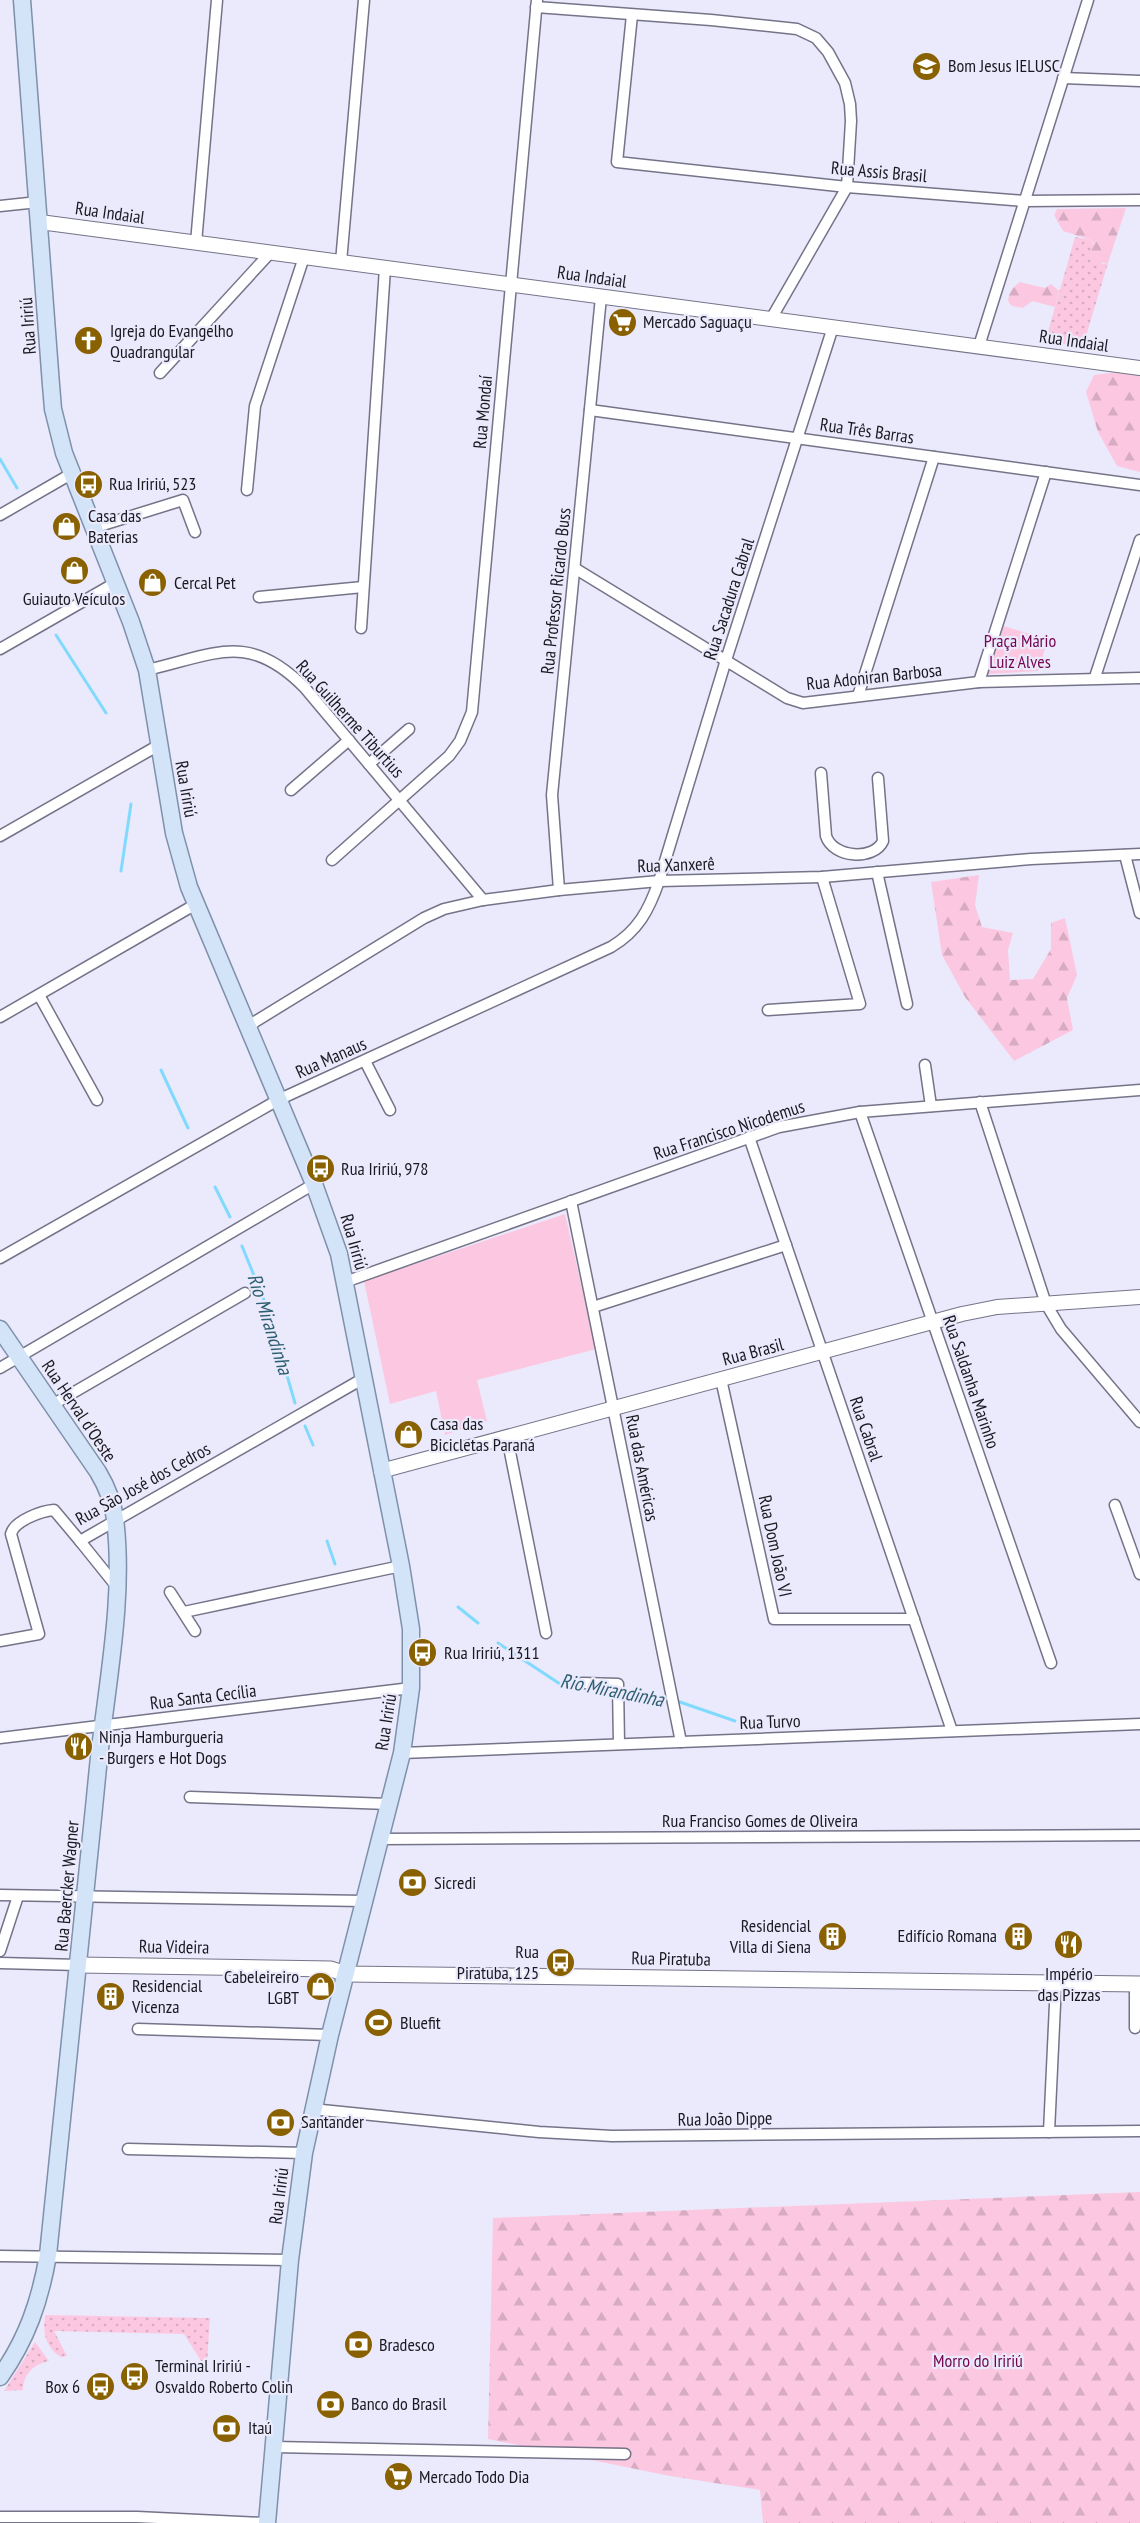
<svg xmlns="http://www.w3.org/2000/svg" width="1140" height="2523" viewBox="0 0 1140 2523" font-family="'PT Sans Narrow',sans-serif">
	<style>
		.grass { fill: url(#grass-dots) }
		.forest { fill: url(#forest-firs) }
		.park { fill: #fcc8e1 }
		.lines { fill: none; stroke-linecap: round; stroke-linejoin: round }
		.stream { stroke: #81dafd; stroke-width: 3 }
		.minor-casing { stroke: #747388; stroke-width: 13 }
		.tertiary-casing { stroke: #747388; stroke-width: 16 }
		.secondary-casing { stroke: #747388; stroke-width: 17 }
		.primary-casing { stroke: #7f90aa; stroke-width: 19 }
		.minor { stroke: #fff; stroke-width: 10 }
		.tertiary { stroke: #fff; stroke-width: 14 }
		.secondary { stroke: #fff; stroke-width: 15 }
		.primary { stroke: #d3e3f8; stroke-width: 16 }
		.labels { text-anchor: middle; stroke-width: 4.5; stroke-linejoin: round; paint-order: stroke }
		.poi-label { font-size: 18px; fill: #1a1921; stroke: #eaeafc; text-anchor: start }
		.street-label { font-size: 18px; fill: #1a1921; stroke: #eaeafc }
		.park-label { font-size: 18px; fill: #75054f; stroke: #eaeafc }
		.water-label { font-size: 20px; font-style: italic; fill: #2e5f72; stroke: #eaeafc }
	</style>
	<defs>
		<pattern id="grass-dots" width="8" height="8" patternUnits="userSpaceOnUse" patternTransform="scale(1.5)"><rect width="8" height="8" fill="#fcc8e1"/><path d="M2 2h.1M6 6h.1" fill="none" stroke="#d7abc1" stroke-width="1.8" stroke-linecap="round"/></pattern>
		<pattern id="forest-firs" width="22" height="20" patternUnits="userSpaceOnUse" patternTransform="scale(1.5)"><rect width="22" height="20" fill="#fcc8e1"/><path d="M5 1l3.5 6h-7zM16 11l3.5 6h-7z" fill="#d7abc1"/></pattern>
	</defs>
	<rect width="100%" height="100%" fill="#eaeafc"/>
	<!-- grass -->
	<g class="grass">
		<polygon points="1075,237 1091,240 1102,264 1108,263 1083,346 1045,342"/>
		<path d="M45,2315L210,2318L207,2364H203L184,2334L54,2331L67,2356L61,2357C44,2346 43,2332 45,2315Z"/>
		<path d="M35,2342L49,2361C34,2364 23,2374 23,2390L4,2391Z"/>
	</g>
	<!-- forest -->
	<g class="forest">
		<path d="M1126,208L1108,263C1098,264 1094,258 1090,250L1094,244L1091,240L1063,231L1054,215L1057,209Z"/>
		<path d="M1020,282L1045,288L1051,284L1059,291L1055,307L1032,301L1023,308L1012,306L1008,301C1009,292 1013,287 1020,282Z"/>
		<polygon points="1126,371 1140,376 1140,472 1117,466 1098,432 1086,392 1094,375"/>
		<polygon points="979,875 975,905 982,927 1013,933 1008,950 1010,980 1033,979 1051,949 1051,923 1065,918 1077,975 1067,998 1073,1030 1014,1061 965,997 942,955 931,882"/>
		<polygon points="1140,2192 1140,2523 763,2523 760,2490 670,2476 488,2439 493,2218"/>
	</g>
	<!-- park -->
	<g class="park">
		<polygon points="1004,626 1048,640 1038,671 988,674"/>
		<polygon points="565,1214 596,1349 477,1380 487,1421 445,1435 436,1391 390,1404 364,1281"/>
	</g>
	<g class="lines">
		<!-- stream -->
		<g class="stream">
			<polyline points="0,459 17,488"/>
			<polyline points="56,635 106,713"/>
			<polyline points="121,871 131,804"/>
			<polyline points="161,1070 188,1128"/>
			<polyline points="215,1187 230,1217"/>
			<polyline points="242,1246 268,1310 295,1403"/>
			<polyline points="305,1426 313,1445"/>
			<polyline points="327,1541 335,1564"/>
			<polyline points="458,1607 478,1623"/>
			<polyline points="498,1643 560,1684 581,1686"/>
			<polyline points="594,1688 670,1700"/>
			<polyline points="677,1701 735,1721"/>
		</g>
		<defs>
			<g id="minor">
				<polyline points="536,7 711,20 797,29 816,38 828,52 845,83 850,104 851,121 847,187 771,319"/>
				<polyline points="632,15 617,162 847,187 1024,201 1140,200"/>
				<polyline points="1063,78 1140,81"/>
				<polyline points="0,206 38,202"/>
				<polyline points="196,243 217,0"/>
				<polyline points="341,262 364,0"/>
				<polyline points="979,346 1088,0"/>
				<polyline points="160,373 270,253"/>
				<polyline points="590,410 1140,485"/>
				<polyline points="247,490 255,406 304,257"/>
				<polyline points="0,515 71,474"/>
				<polyline points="93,528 183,500 195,532"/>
				<polyline points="576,569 787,698 803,703 979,682 1140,678"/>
				<polyline points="259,597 363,587"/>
				<polyline points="361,628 385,268"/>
				<polyline points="0,649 115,583"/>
				<path d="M147,670C216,654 249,631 305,688L483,900"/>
				<polyline points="1095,677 1140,540"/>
				<polyline points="979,682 1046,472"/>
				<polyline points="858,696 934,457"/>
				<polyline points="369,764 409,729"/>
				<path d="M821,773L826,836C833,858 874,861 883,841L878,778"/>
				<polyline points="291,790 349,740"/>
				<polyline points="0,836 159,745"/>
				<polyline points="1125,855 1140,913"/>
				<polyline points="332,860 449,756 460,741 472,712 537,0"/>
				<polyline points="877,872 907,1004"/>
				<polyline points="559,890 552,795 601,297"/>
				<polyline points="39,995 97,1100"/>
				<polyline points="768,1010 860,1004 822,877"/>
				<polyline points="0,1017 196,904"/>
				<polyline points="248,1026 424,918 444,909 483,900 559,890 659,881 822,877 1031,859 1140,854"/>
				<polyline points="365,1061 390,1110"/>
				<polyline points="925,1065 931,1106"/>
				<polyline points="980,1102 1046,1304 1061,1329 1140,1422"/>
				<polyline points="860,1112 1051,1663"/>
				<polyline points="749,1137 952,1731"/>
				<polyline points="571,1201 681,1742"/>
				<path d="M0,1258L278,1100L611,947C638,931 649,910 659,881L726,660L833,327"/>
				<polyline points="345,1282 779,1127 860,1112 1140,1090"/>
				<polyline points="593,1307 786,1245"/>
				<polyline points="0,1368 314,1184"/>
				<polyline points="721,1379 774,1619 914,1619"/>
				<polyline points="52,1405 245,1293"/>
				<polyline points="507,1437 546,1633"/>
				<polyline points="1115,1505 1140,1574"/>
				<polyline points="80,1541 117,1587"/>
				<polyline points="170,1592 195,1631"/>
				<polyline points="184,1612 401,1566"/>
				<path d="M0,1641L39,1634L11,1534C14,1521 41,1511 54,1510L80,1541L364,1378"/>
				<polyline points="582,1683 618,1684 619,1744"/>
				<polyline points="0,1738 411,1688"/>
				<polyline points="402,1753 1140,1724"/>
				<polyline points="190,1797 389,1804"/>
				<polyline points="381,1839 1140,1835"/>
				<polyline points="0,1895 365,1901"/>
				<polyline points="0,1951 18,1896"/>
				<polyline points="0,1963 79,1965"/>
				<polyline points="1135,2028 1135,1984"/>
				<polyline points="138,2029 330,2035"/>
				<polyline points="312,2109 539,2132 612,2136 1140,2131"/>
				<polyline points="1049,2132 1056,1983"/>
				<polyline points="128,2149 304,2153"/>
				<polyline points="0,2256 290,2260"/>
				<polyline points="274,2447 625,2454"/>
				<polyline points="0,2517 137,2517 263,2523"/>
			</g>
			<g id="tertiary">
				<polyline points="40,222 1140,368"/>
				<polyline points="381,1471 962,1314 997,1307 1140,1297"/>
			</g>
			<polyline id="secondary" points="79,1965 331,1969 346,1974 1140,1984"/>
			<g id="primary">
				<polyline points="22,0 51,385 53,409 64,453 131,622 147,670 174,833 189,887 314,1184 339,1254 401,1566 411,1629 411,1688 402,1753 330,2035 304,2153 290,2260 267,2523"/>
				<path d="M0,1329L98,1472C107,1487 113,1501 115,1519C125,1599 106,1687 98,1767C82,1930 65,2093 48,2255C40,2301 27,2339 0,2377"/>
			</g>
		</defs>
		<!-- minor casing -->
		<use href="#minor" class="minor-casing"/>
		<!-- tertiary casing -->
		<use href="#tertiary" class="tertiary-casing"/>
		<!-- secondary casing -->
		<use href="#secondary" class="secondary-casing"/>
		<!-- primary casing -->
		<use href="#primary" class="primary-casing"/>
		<!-- minor -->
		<use href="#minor" class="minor"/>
		<!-- tertiary -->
		<use href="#tertiary" class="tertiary"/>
		<!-- secondary -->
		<use href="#secondary" class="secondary"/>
		<!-- primary -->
		<use href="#primary" class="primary"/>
	</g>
	<!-- icons -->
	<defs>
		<symbol id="school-disc" viewBox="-11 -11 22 22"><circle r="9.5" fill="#896100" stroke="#eaeafc"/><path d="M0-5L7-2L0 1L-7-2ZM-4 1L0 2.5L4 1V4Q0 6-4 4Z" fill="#fff"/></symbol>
		<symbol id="supermarket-disc" viewBox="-11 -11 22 22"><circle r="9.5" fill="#896100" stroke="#eaeafc"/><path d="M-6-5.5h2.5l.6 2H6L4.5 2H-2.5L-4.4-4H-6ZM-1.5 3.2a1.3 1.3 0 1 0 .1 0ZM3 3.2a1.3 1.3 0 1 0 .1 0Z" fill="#fff"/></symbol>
		<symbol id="church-disc" viewBox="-11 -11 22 22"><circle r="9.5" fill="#896100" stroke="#eaeafc"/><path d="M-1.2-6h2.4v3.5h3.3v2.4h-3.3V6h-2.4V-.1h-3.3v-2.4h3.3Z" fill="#fff"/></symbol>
		<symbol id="bus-disc" viewBox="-11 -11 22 22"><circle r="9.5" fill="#896100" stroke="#eaeafc"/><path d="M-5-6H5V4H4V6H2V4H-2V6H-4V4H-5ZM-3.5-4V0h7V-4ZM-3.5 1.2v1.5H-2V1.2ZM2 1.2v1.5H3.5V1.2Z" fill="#fff"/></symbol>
		<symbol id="shop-disc" viewBox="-11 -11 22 22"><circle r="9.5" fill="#896100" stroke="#eaeafc"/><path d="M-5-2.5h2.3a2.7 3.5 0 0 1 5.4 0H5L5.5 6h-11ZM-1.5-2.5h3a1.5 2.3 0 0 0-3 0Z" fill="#fff"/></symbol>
		<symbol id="restaurant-disc" viewBox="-11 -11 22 22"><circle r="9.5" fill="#896100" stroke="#eaeafc"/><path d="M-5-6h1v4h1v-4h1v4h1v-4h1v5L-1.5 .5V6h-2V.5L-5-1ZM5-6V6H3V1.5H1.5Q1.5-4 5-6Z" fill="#fff"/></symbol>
		<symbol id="bank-disc" viewBox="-11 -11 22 22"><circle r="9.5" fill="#896100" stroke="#eaeafc"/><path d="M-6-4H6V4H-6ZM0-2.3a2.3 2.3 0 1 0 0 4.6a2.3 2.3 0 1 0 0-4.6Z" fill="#fff"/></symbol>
		<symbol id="building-disc" viewBox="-11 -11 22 22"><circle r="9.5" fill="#896100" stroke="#eaeafc"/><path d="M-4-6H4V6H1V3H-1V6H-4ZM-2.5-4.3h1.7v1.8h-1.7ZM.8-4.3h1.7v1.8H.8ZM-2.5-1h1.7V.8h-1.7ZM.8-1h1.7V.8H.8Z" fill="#fff"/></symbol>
		<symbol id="stadium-disc" viewBox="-11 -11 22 22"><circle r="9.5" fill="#896100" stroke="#eaeafc"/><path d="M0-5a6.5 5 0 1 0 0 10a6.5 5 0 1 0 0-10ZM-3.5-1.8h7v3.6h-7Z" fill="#fff"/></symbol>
	</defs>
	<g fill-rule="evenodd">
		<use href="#school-disc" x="910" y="50" width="33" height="33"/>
		<use href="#supermarket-disc" x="606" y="306" width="33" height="33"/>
		<use href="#church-disc" x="72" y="324" width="33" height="33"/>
		<use href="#bus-disc" x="72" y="468" width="33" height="33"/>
		<use href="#shop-disc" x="50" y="510" width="33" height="33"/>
		<use href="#shop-disc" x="58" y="554" width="33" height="33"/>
		<use href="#shop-disc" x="136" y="566" width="33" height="33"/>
		<use href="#bus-disc" x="304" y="1152" width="33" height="33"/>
		<use href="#shop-disc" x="392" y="1418" width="33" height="33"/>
		<use href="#bus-disc" x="406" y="1636" width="33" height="33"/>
		<use href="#restaurant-disc" x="62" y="1730" width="33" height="33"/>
		<use href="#bank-disc" x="396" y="1866" width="33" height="33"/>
		<use href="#building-disc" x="816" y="1920" width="33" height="33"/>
		<use href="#building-disc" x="1002" y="1920" width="33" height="33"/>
		<use href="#restaurant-disc" x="1052" y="1928" width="33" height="33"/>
		<use href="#bus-disc" x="544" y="1946" width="33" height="33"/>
		<use href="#shop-disc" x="304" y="1970" width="33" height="33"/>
		<use href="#building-disc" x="94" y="1980" width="33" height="33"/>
		<use href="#stadium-disc" x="362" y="2006" width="33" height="33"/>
		<use href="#bank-disc" x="264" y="2106" width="33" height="33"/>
		<use href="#bank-disc" x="342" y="2328" width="33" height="33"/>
		<use href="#bus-disc" x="118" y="2360" width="33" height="33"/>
		<use href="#bus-disc" x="84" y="2370" width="33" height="33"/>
		<use href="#bank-disc" x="314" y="2388" width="33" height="33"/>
		<use href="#bank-disc" x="210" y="2412" width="33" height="33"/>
		<use href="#supermarket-disc" x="382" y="2460" width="33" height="33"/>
	</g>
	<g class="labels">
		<!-- poi labels -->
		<g class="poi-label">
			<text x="948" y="72">Bom Jesus IELUSC</text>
			<text x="643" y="328">Mercado Saguaçu</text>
			<text x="110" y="337">Igreja do Evangelho<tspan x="110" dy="21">Quadrangular</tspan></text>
			<text x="109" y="490">Rua Iririú, 523</text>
			<text x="88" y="522">Casa das<tspan x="88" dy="21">Baterias</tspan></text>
			<text x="174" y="589">Cercal Pet</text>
			<text x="74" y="605" text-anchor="middle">Guiauto Veículos</text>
			<text x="341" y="1175">Rua Iririú, 978</text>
			<text x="430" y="1430">Casa das<tspan x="430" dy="21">Bicicletas Paraná</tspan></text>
			<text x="444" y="1659">Rua Iririú, 1311</text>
			<text x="99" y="1743">Ninja Hamburgueria<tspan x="99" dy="21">- Burgers e Hot Dogs</tspan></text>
			<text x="434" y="1889">Sicredi</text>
			<text x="811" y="1932" text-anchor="end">Residencial<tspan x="811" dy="21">Villa di Siena</tspan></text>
			<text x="997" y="1942" text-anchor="end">Edifício Romana</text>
			<text x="539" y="1958" text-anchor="end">Rua<tspan x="539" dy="21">Piratuba, 125</tspan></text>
			<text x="1069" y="1980" text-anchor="middle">Império<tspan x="1069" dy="21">das Pizzas</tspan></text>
			<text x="299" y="1983" text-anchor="end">Cabeleireiro<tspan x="299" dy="21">LGBT</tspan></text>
			<text x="132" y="1992">Residencial<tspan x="132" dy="21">Vicenza</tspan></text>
			<text x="400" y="2029">Bluefit</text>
			<text x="301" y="2128">Santander</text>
			<text x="379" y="2351">Bradesco</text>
			<text x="155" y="2372">Terminal Iririú -<tspan x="155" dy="21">Osvaldo Roberto Colin</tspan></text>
			<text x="80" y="2393" text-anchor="end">Box 6</text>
			<text x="351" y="2410">Banco do Brasil</text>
			<text x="248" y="2434">Itaú</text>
			<text x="419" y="2483">Mercado Todo Dia</text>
		</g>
		<!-- street labels -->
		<g class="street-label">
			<text transform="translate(879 172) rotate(5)" y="6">Rua Assis Brasil</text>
			<text transform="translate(110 213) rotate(8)" y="6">Rua Indaial</text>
			<text transform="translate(592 277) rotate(8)" y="6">Rua Indaial</text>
			<text transform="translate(28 326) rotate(-94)" y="6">Rua Iririú</text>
			<text transform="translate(1074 341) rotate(8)" y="6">Rua Indaial</text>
			<text transform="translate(483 412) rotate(-85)" y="6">Rua Mondaí</text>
			<text transform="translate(867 431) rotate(8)" y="6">Rua Três Barras</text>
			<text transform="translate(556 591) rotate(-84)" y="6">Rua Professor Ricardo Buss</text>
			<text transform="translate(729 599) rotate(-72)" y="6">Rua Sacadura Cabral</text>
			<text transform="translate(874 677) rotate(-6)" y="6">Rua Adoniran Barbosa</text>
			<text transform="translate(350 719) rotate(48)" y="6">Rua Guilherme Tiburtius</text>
			<text transform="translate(186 789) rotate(80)" y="6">Rua Iririú</text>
			<text transform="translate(676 865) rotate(-2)" y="6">Rua Xanxerê</text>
			<text transform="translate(331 1058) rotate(-24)" y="6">Rua Manaus</text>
			<text transform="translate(729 1130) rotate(-18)" y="6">Rua Francisco Nicodemus</text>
			<text transform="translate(354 1242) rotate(74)" y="6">Rua Iririú</text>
			<text transform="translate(753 1352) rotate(-15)" y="6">Rua Brasil</text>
			<text transform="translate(971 1382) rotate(71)" y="6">Rua Saldanha Marinho</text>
			<text transform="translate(79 1411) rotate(56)" y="6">Rua Herval d'Oeste</text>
			<text transform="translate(866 1429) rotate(71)" y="6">Rua Cabral</text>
			<text transform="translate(642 1468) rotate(79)" y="6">Rua das Américas</text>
			<text transform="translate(143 1484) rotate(-29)" y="6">Rua São José dos Cedros</text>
			<text transform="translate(775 1546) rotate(78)" y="6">Rua Dom João VI</text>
			<text transform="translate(203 1697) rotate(-7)" y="6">Rua Santa Cecília</text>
			<text transform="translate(386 1722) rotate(-81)" y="6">Rua Iririú</text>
			<text transform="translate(770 1722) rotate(-2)" y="6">Rua Turvo</text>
			<text x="760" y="1827">Rua Franciso Gomes de Oliveira</text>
			<text transform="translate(67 1886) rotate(-85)" y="6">Rua Baercker Wagner</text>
			<text transform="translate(174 1947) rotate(1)" y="6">Rua Videira</text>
			<text transform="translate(671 1959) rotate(1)" y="6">Rua Piratuba</text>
			<text transform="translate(725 2119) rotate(-1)" y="6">Rua João Dippe</text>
			<text transform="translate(279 2196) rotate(-83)" y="6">Rua Iririú</text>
		</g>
		<!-- park labels -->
		<g class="park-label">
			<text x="1020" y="647">Praça Mário<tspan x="1020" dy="21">Luiz Alves</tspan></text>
			<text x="978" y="2367">Morro do Iririú</text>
		</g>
		<!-- water labels -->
		<g class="water-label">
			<text transform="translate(270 1324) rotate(72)" y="7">Rio Mirandinha</text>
			<text transform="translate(612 1690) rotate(11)" y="7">Rio Mirandinha</text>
		</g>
	</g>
</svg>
